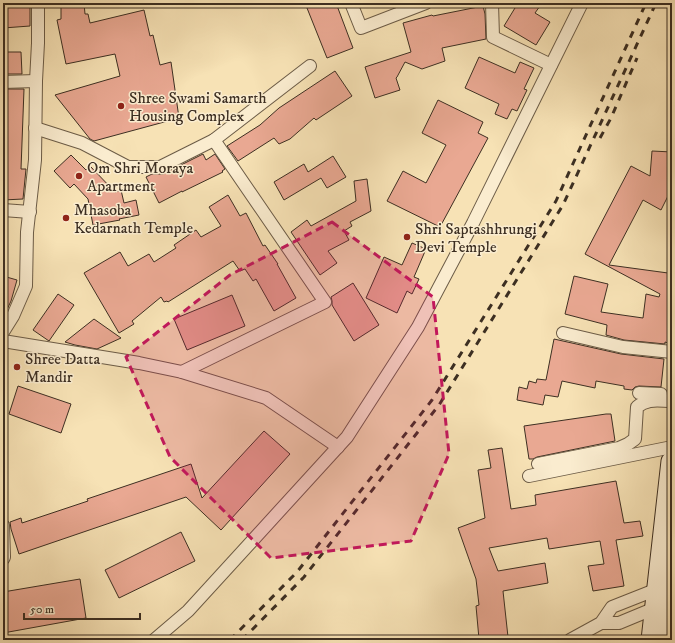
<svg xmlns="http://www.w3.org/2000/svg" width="675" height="643" viewBox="0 0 675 643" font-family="'IM FELL DW Pica',serif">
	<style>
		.building { fill: #e9a892; stroke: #3d2f22 }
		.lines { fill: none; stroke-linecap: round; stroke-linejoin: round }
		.minor-casing { stroke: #6c5c47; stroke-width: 14 }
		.secondary-casing { stroke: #3d2f22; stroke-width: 19 }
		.minor { stroke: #faeccf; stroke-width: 12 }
		.secondary { stroke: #faeccf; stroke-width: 17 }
		.rail { stroke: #3d2f22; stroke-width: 3; stroke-dasharray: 7 7; stroke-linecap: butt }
		.marked { fill: #c2185b; fill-opacity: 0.2; stroke: #c2185b; stroke-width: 3; stroke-dasharray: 8 5; stroke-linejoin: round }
		.poi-dot { fill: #8f2418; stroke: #faeccf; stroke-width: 1.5 }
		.labels { text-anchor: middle; stroke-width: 3; stroke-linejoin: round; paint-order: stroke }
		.poi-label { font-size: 16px; fill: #3d2f22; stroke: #faeccf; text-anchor: start }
	</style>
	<rect width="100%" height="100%" fill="#f7e2b5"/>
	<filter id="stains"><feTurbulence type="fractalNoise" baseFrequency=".005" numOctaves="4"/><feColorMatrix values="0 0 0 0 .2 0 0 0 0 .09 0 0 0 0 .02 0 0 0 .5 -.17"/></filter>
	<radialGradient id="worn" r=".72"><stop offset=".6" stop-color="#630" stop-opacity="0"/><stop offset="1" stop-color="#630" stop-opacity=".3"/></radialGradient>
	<!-- building -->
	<g class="building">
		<polygon points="3,3 30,3 30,26 3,28"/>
		<polygon points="61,3 84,3 85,14 88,14 90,23 144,10 150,36 153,35 160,65 171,62 179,118 94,141 90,139 55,95 120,76 115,54 66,64 57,20 61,19"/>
		<polygon points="305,3 336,3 353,48 327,58"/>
		<polygon points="518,3 542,3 535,13 550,22 536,45 504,26"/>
		<polygon points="483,6 485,14 486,39 442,48 445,61 422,69 405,62 397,77 396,78 400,90 375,98 365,67 411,52 403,23 432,15 433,16"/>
		<polygon points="3,52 21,52 22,74 3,74"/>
		<polygon points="479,57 515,73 520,62 534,68 524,89 527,90 517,111 512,109 507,119 495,114 499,104 465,88"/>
		<polygon points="335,71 352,96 316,120 314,118 290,139 279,144 274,138 238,161 227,146 260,125 279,108"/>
		<polygon points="3,89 24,89 21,169 26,169 23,199 3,200"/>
		<polygon points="438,100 483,122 478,133 488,138 440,227 387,201 403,171 426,183 446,145 422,133"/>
		<polygon points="652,151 672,152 672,188 661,210 643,200 609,265 668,273 671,265 672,265 672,314 668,343 665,342 665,344 624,340 606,335 607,325 565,314 574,276 608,284 601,312 643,318 646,294 659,297 660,294 585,254 631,166 650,176"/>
		<polygon points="203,154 206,160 215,154 225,169 222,171 223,172 182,192 182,191 159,203 146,177 152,174 163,174"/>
		<polygon points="71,155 86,170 90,166 115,192 121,190 124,203 136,200 139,215 119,219 120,220 93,225 88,199 74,184 70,188 54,171"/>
		<polygon points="333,156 346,177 327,188 321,178 284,200 274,182 304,164 308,172"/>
		<polygon points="367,179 371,211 350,222 352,226 344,231 349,240 328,251 337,263 320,275 291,232 307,220 311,226 356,201 354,181"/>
		<polygon points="228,195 240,216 246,213 263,246 265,245 278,264 277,264 296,298 274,311 256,279 253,281 245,269 240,271 233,261 168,302 167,301 164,302 161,297 132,321 134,324 119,333 84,273 120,252 128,266 149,254 154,262 176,248 174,245 196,230 201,237 221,226 209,207"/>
		<polygon points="412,243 426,249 414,277 419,279 412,294 407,291 397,313 366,298 384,257 402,265"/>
		<polygon points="3,276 17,280 11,301 4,316 3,316"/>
		<polygon points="353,283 379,325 354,341 332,305 332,301 331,297"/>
		<polygon points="58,294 74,305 49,341 33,330"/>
		<polygon points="232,295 245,326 187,350 174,319"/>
		<polygon points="94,319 121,338 97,349 75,345 65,342"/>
		<polygon points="554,339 621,354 664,359 661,387 639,386 635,387 632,390 624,389 624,386 596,381 595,388 562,381 558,397 545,395 543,405 517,400 519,387 527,389 529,381 536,383 537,379 546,380"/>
		<polygon points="18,386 71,404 61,433 9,414"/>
		<polygon points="606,414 611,414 615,441 537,457 533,459 529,459 524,426"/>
		<polygon points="264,431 290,454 221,530 186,497 19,554 11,529 10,522 21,518 22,523 88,501 87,499 191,464 202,498"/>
		<polygon points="502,448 511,509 536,505 535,495 616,481 624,523 640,521 643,536 616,540 624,586 593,591 588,566 604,564 600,541 549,549 547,538 489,548 498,571 545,563 548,583 503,591 508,637 479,639 476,606 479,605 476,579 458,528 485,518 478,470 491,468 488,450"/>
		<polygon points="181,532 195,561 119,598 105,570"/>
		<polygon points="80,579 86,618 3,633 3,592"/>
	</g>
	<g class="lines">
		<defs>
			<g id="minor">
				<polyline points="351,3 361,28 426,3"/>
				<polyline points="492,3 493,37 551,65"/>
				<polyline points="3,82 36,81"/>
				<polyline points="35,128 82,143 128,167 160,167 214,140 310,66"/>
				<polyline points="3,210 30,212"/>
				<polyline points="3,332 13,316 26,286 27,232 35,160 36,81 38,43 38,3"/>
				<polyline points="563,333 623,347 672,352"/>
				<polyline points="3,341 139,363 182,372 266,398 338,447"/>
				<polyline points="182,372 325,302 214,140"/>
				<polyline points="639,393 661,394"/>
				<path d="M538,464L619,448L628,444L635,439L637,407C648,398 658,401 672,401"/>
				<polyline points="529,476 672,447"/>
				<polyline points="3,525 4,557 3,559"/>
				<polyline points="601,623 619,623 660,606"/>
				<polyline points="154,640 188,611 347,437 418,327 473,223 582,3"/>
				<polyline points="570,640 601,623 612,607 655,590"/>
			</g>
			<g id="secondary">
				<polyline points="650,640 670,461 672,459"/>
				<polyline points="663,640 672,570"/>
			</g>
		</defs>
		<!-- minor casing -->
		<use href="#minor" class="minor-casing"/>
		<!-- secondary casing -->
		<use href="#secondary" class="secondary-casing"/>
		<!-- minor -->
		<use href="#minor" class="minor"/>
		<!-- secondary -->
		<use href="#secondary" class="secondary"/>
		<!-- rail -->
		<g class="rail">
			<polyline points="600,138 611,118 637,58"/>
			<polyline points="230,640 297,572 432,400 556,201 646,3"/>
			<polyline points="242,640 304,577 439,405 563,205 656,3"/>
		</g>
	</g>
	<!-- marked area -->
	<path class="marked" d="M332,222L433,297L449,454L411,541L271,558L170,457L126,357L230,275Z"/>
	<!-- markers -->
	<g class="poi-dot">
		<circle cx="121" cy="106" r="4"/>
		<circle cx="79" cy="176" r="4"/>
		<circle cx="66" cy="218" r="4"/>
		<circle cx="407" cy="237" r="4"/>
		<circle cx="17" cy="367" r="4"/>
	</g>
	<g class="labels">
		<!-- poi labels -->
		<g class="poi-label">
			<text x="129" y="103">Shree Swami Samarth<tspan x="129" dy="18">Housing Complex</tspan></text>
			<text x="87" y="173">Om Shri Moraya<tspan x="87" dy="18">Apartment</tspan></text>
			<text x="74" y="215">Mhasoba<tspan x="74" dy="18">Kedarnath Temple</tspan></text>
			<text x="415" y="234">Shri Saptashhrungi<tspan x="415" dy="18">Devi Temple</tspan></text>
			<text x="25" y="364">Shree Datta<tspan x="25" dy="18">Mandir</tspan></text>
		</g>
	</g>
	<!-- margin -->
	<rect width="675" height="643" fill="none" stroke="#f7e2b5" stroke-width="16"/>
	<rect x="4" y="4" width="667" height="635" fill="none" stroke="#3d2f22" stroke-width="2"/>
	<rect x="8" y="8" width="659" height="627" fill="none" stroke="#3d2f22"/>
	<!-- scale -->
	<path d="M24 613v6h116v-6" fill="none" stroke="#3d2f22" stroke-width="2"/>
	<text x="30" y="613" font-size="12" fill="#3d2f22" stroke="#faeccf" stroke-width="3" paint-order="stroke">50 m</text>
	<rect width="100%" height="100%" filter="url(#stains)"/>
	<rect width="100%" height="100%" fill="url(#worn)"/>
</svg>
